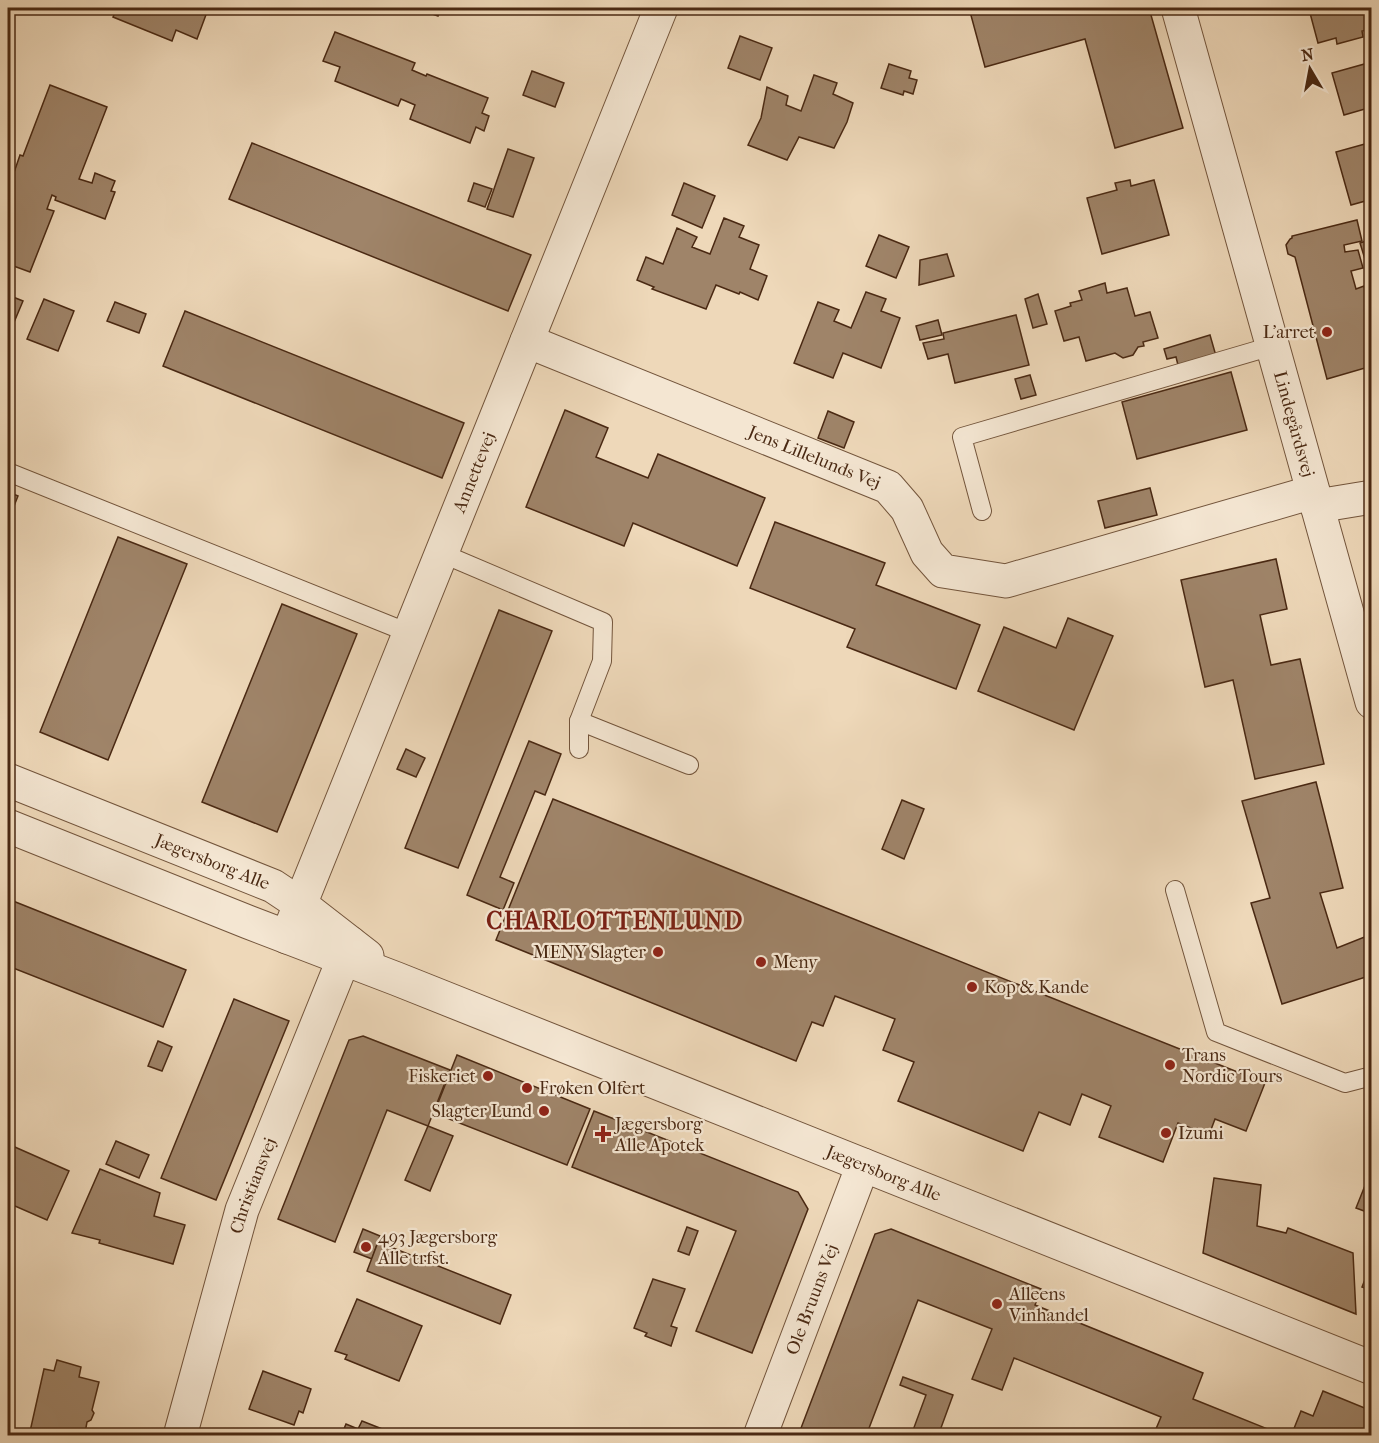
<svg xmlns="http://www.w3.org/2000/svg" width="1379" height="1443" viewBox="0 0 1379 1443" font-family="'IM FELL French Canon',serif">
	<style>
		.building { fill: #9f8469; stroke: #4a2913; stroke-width: 1.5 }
		.lines { fill: none; stroke-linecap: round; stroke-linejoin: round }
		.service-casing { stroke: #73553c; stroke-width: 20 }
		.minor-casing { stroke: #73553c; stroke-width: 35 }
		.tertiary-casing { stroke: #73553c; stroke-width: 35 }
		.service { stroke: #f4e6d2; stroke-width: 18 }
		.minor { stroke: #f4e6d2; stroke-width: 33 }
		.tertiary { stroke: #f4e6d2; stroke-width: 33 }
		.poi-dot { fill: #8f2418; stroke: #f4e6d2; stroke-width: 2 }
		.labels { text-anchor: middle; stroke-width: 4.5; stroke-linejoin: round; paint-order: stroke }
		.poi-label { font-size: 18px; fill: #4a2913; stroke: #f4e6d2; text-anchor: start }
		.street-label { font-size: 18px; fill: #4a2913; stroke: #f4e6d2 }
		.district-label { font-size: 24px; font-weight: bold; letter-spacing: 1.5px; fill: #7a1f14; stroke: #f4e6d2 }
	</style>
	<rect width="100%" height="100%" fill="#eed8b9"/>
	<filter id="stains"><feTurbulence type="fractalNoise" baseFrequency=".00333" numOctaves="4"/><feColorMatrix values="0 0 0 0 .2 0 0 0 0 .09 0 0 0 0 .02 0 0 0 .5 -.17"/></filter>
	<radialGradient id="worn" r=".72"><stop offset=".6" stop-color="#630" stop-opacity="0"/><stop offset="1" stop-color="#630" stop-opacity=".3"/></radialGradient>
	<!-- building -->
	<g class="building">
		<polygon points="117,8 194,8 207,12 197,39 176,30 172,41 113,17"/>
		<polygon points="416,8 441,8 438,16"/>
		<polygon points="830,8 844,8 842,12"/>
		<polygon points="969,8 1149,8 1183,128 1115,148 1085,39 985,67"/>
		<polygon points="1317,8 1372,8 1372,32 1368,33 1367,30 1362,31 1363,37 1337,44 1336,38 1318,43 1310,13 1318,11"/>
		<polygon points="335,32 415,63 412,70 426,76 427,74 488,98 482,113 489,116 484,131 476,127 470,143 410,119 415,105 401,99 398,106 335,81 340,67 323,61"/>
		<polygon points="740,36 772,48 760,80 728,68"/>
		<polygon points="1368,63 1370,70 1372,69 1372,107 1344,115 1332,73"/>
		<polygon points="889,64 911,71 909,78 917,80 913,94 904,91 903,95 881,88"/>
		<polygon points="532,71 564,83 555,107 523,95"/>
		<polygon points="814,75 837,83 833,94 853,103 847,122 834,148 799,137 787,160 748,145 761,118 767,87 788,96 786,105 801,111"/>
		<polygon points="50,85 107,107 79,179 92,183 95,173 115,181 111,191 115,192 105,219 55,200 56,197 52,195 47,209 54,211 30,272 8,264 8,190 20,155 23,156"/>
		<polygon points="1372,142 1372,209 1369,200 1351,205 1336,152"/>
		<polygon points="252,143 531,255 508,311 229,199"/>
		<polygon points="508,149 534,158 513,217 487,209"/>
		<polygon points="1130,180 1131,186 1154,180 1169,235 1102,254 1087,198 1117,190 1115,183"/>
		<polygon points="474,183 492,189 485,207 468,201"/>
		<polygon points="684,183 715,196 702,228 672,215"/>
		<polygon points="724,218 744,226 739,237 759,245 750,269 767,276 758,300 740,292 739,294 716,285 706,309 652,289 654,287 637,280 646,257 663,264 677,228 697,237 692,247 710,254"/>
		<polygon points="1357,220 1362,241 1344,245 1345,252 1358,250 1363,268 1351,271 1356,289 1364,286 1372,313 1372,366 1327,379 1295,257 1288,254 1286,245 1290,239 1292,238 1292,236"/>
		<polygon points="879,235 909,247 896,278 866,266"/>
		<polygon points="1372,239 1372,268 1368,269 1360,243"/>
		<polygon points="947,254 954,276 919,285 920,260"/>
		<polygon points="1105,283 1107,293 1127,288 1135,316 1150,312 1158,338 1143,342 1144,346 1138,347 1133,355 1123,358 1115,353 1086,361 1079,337 1064,341 1055,311 1071,306 1070,303 1082,300 1079,291"/>
		<polygon points="866,292 886,299 881,311 900,318 881,368 843,353 833,378 794,363 818,302 839,310 834,321 851,328"/>
		<polygon points="1038,294 1047,324 1033,328 1025,299"/>
		<polygon points="8,295 23,301 12,327 8,326"/>
		<polygon points="44,299 74,311 58,351 27,339"/>
		<polygon points="115,302 146,314 139,333 107,321"/>
		<polygon points="185,311 464,423 442,478 163,366"/>
		<polygon points="1016,315 1029,365 955,383 948,354 928,359 923,343 944,339 943,333"/>
		<polygon points="938,320 942,335 920,340 916,326"/>
		<polygon points="1210,335 1216,356 1178,365 1176,357 1167,359 1164,349"/>
		<polygon points="1231,372 1247,430 1137,459 1122,402"/>
		<polygon points="1030,375 1036,395 1021,399 1015,379"/>
		<polygon points="565,410 608,428 596,457 648,478 658,454 765,498 737,566 633,523 624,546 526,507"/>
		<polygon points="828,411 854,422 844,448 818,438"/>
		<polygon points="1150,488 1157,515 1105,528 1098,501"/>
		<polygon points="8,492 18,496 8,521"/>
		<polygon points="775,522 885,563 876,585 980,625 956,689 847,647 855,629 750,588"/>
		<polygon points="118,537 187,564 108,760 40,732"/>
		<polygon points="1276,559 1287,609 1260,615 1271,665 1300,659 1324,764 1255,779 1233,680 1205,687 1181,580"/>
		<polygon points="282,604 357,634 277,832 202,802"/>
		<polygon points="499,610 552,631 458,868 405,848"/>
		<polygon points="1068,618 1113,636 1074,730 978,691 1004,627 1056,648"/>
		<polygon points="529,741 561,754 545,795 535,791 500,877 514,883 503,910 467,895"/>
		<polygon points="406,749 425,758 416,777 397,769"/>
		<polygon points="1316,782 1343,888 1320,893 1337,948 1367,936 1372,958 1372,975 1282,1004 1251,903 1270,898 1242,801"/>
		<polygon points="553,799 1265,1083 1246,1131 1215,1119 1209,1135 1178,1123 1163,1162 1099,1137 1111,1106 1082,1094 1070,1125 1039,1112 1023,1151 898,1101 914,1062 883,1050 895,1019 835,996 823,1026 812,1022 796,1061 496,940"/>
		<polygon points="902,800 924,809 904,859 882,849"/>
		<polygon points="8,899 186,970 163,1027 8,966"/>
		<polygon points="234,999 289,1021 216,1200 161,1178"/>
		<polygon points="363,1036 450,1070 428,1126 387,1110 335,1242 278,1219 349,1040"/>
		<polygon points="158,1041 172,1047 162,1071 148,1066"/>
		<polygon points="457,1055 590,1109 567,1165 434,1113"/>
		<polygon points="594,1111 798,1192 808,1209 752,1353 696,1331 736,1231 572,1167"/>
		<polygon points="428,1126 453,1136 430,1191 405,1180"/>
		<polygon points="116,1141 149,1155 139,1178 106,1164"/>
		<polygon points="8,1144 69,1171 47,1220 8,1203"/>
		<polygon points="1372,1168 1372,1214 1356,1208"/>
		<polygon points="100,1169 160,1193 154,1216 185,1225 173,1264 99,1243 100,1240 72,1233"/>
		<polygon points="1214,1178 1261,1185 1257,1226 1286,1233 1288,1228 1353,1253 1356,1314 1203,1253"/>
		<polygon points="687,1227 698,1231 689,1255 678,1251"/>
		<polygon points="363,1229 380,1236 372,1259 354,1252"/>
		<polygon points="891,1229 1041,1289 1035,1305 1203,1373 1193,1399 1285,1436 1153,1436 1161,1417 1014,1358 1002,1390 972,1379 992,1329 918,1300 866,1436 798,1436 875,1234"/>
		<polygon points="378,1242 511,1295 500,1324 367,1271"/>
		<polygon points="1372,1264 1372,1291 1368,1272"/>
		<polygon points="1368,1272 1371,1290 1362,1287"/>
		<polygon points="653,1279 685,1289 671,1326 677,1328 671,1346 645,1336 647,1333 634,1328"/>
		<polygon points="357,1299 422,1326 399,1381 345,1359 347,1355 335,1351"/>
		<polygon points="8,1302 13,1304 8,1324"/>
		<polygon points="57,1360 81,1367 79,1377 99,1382 92,1410 94,1413 91,1420 87,1422 85,1433 74,1431 73,1436 29,1436 44,1369 54,1371"/>
		<polygon points="263,1371 311,1389 303,1413 299,1411 294,1425 249,1409"/>
		<polygon points="903,1377 953,1395 938,1436 920,1436 912,1433 926,1395 900,1385"/>
		<polygon points="1323,1391 1372,1411 1372,1436 1291,1436 1301,1411 1313,1416"/>
		<polygon points="362,1421 400,1436 341,1436 346,1424 358,1429"/>
		<polygon points="318,1429 336,1436 316,1436"/>
	</g>
	<g class="lines">
		<defs>
			<g id="service">
				<polyline points="8,472 409,633"/>
				<polyline points="982,511 962,437 1272,346"/>
				<polyline points="441,553 603,622 602,661 579,721 579,749"/>
				<polyline points="579,721 689,765"/>
				<polyline points="1175,890 1216,1032 1345,1083 1372,1076"/>
			</g>
			<g id="minor">
				<path id="s1" d="M1178,8L1372,702"/>
				<path id="s2" d="M527,341L888,487L907,509L927,553L943,571L1006,581L1313,492"/>
				<polyline points="1317,506 1372,497"/>
				<path id="s3" d="M287,937L661,8"/>
				<path id="s4" d="M180,1436L242,1210L350,943"/>
				<path id="s5" d="M760,1436L863,1165"/>
			</g>
			<g id="tertiary">
				<path id="s6" d="M8,780L273,886L300,904L367,956"/>
				<path id="s7" d="M8,826L248,922L397,979L1372,1368"/>
			</g>
		</defs>
		<!-- service casing -->
		<use href="#service" class="service-casing"/>
		<!-- minor casing -->
		<use href="#minor" class="minor-casing"/>
		<!-- tertiary casing -->
		<use href="#tertiary" class="tertiary-casing"/>
		<!-- service -->
		<use href="#service" class="service"/>
		<!-- minor -->
		<use href="#minor" class="minor"/>
		<!-- tertiary -->
		<use href="#tertiary" class="tertiary"/>
	</g>
	<!-- markers -->
	<g class="poi-dot">
		<circle cx="1327" cy="332" r="6"/>
		<circle cx="658" cy="952" r="6"/>
		<circle cx="761" cy="962" r="6"/>
		<circle cx="972" cy="987" r="6"/>
		<circle cx="1170" cy="1065" r="6"/>
		<circle cx="488" cy="1076" r="6"/>
		<circle cx="527" cy="1088" r="6"/>
		<circle cx="544" cy="1111" r="6"/>
		<circle cx="1166" cy="1133" r="6"/>
		<path d="M600 1125h6v6h6v6h-6v6h-6v-6h-6v-6h6z"/>
		<circle cx="366" cy="1247" r="6"/>
		<circle cx="997" cy="1304" r="6"/>
	</g>
	<g class="labels">
		<!-- poi labels -->
		<g class="poi-label">
			<text x="1315" y="338" text-anchor="end">L'arret</text>
			<text x="646" y="958" text-anchor="end">MENY Slagter</text>
			<text x="773" y="968">Meny</text>
			<text x="984" y="993">Kop &amp; Kande</text>
			<text x="1182" y="1061">Trans<tspan x="1182" dy="21">Nordic Tours</tspan></text>
			<text x="476" y="1082" text-anchor="end">Fiskeriet</text>
			<text x="539" y="1094">Frøken Olfert</text>
			<text x="532" y="1117" text-anchor="end">Slagter Lund</text>
			<text x="615" y="1130">Jægersborg<tspan x="615" dy="21">Alle Apotek</tspan></text>
			<text x="1178" y="1139">Izumi</text>
			<text x="378" y="1243">493 Jægersborg<tspan x="378" dy="21">Alle trfst.</tspan></text>
			<text x="1009" y="1300">Alleens<tspan x="1009" dy="21">Vinhandel</tspan></text>
		</g>
		<!-- street labels -->
		<g class="street-label">
			<text dy="6" stroke="none"><textPath href="#s1" startOffset="432">Lindegårdsvej</textPath></text>
			<text dy="6" stroke="none"><textPath href="#s2" startOffset="310">Jens Lillelunds Vej</textPath></text>
			<text dy="6" stroke="none"><textPath href="#s3" startOffset="501">Annettevej</textPath></text>
			<text dy="6" stroke="none"><textPath href="#s6" startOffset="220">Jægersborg Alle</textPath></text>
			<text dy="6" stroke="none"><textPath href="#s7" startOffset="942">Jægersborg Alle</textPath></text>
			<text dy="6" stroke="none"><textPath href="#s4" startOffset="261">Christiansvej</textPath></text>
			<text dy="6" stroke="none"><textPath href="#s5" startOffset="146">Ole Bruuns Vej</textPath></text>
		</g>
		<!-- district labels -->
		<g class="district-label">
			<text x="615" y="929">CHARLOTTENLUND</text>
		</g>
	</g>
	<!-- margin -->
	<rect width="1379" height="1443" fill="none" stroke="#eed8b9" stroke-width="30"/>
	<rect x="9" y="9" width="1361" height="1425" fill="none" stroke="#4a2913" stroke-width="3"/>
	<rect x="15" y="15" width="1349" height="1413" fill="none" stroke="#4a2913" stroke-width="1.5"/>
	<!-- north arrow -->
	<g transform="translate(1310 69) rotate(350)" stroke="#f4e6d2" stroke-width="4.5" paint-order="stroke">
	<path d="M0-4.5L10 22L0 15L-10 22Z" fill="#4a2913"/>
	<text y="-9" font-size="16" font-weight="bold" text-anchor="middle" fill="#4a2913">N</text>
	</g>
	<rect width="100%" height="100%" filter="url(#stains)"/>
	<rect width="100%" height="100%" fill="url(#worn)"/>
</svg>
